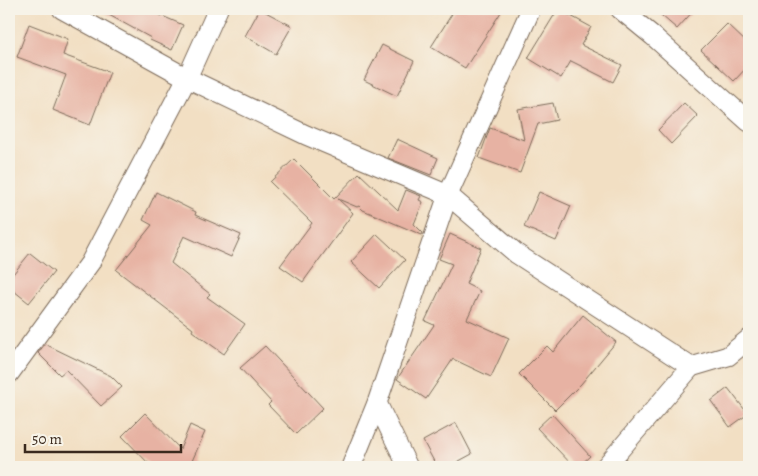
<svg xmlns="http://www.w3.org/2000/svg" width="758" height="476" viewBox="0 0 758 476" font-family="Alegreya,serif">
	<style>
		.building { fill: #e7b2a3 }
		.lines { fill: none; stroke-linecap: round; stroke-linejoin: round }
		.minor-casing { stroke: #7b6958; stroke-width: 21 }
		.minor { stroke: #fff; stroke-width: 19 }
	</style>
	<rect width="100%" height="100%" fill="#f7f3e8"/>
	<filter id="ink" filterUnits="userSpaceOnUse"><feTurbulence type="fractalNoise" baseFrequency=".02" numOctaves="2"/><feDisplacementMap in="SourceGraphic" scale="10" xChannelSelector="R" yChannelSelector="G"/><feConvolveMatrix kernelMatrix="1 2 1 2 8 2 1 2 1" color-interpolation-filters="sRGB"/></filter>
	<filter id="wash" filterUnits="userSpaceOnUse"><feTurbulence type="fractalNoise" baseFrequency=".0096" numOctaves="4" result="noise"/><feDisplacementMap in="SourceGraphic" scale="20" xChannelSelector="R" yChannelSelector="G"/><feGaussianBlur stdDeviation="1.12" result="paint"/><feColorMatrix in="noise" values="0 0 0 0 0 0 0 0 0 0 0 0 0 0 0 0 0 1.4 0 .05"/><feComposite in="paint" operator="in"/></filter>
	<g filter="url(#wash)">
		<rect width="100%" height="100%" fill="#f2dfc3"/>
		<g id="blocks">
			<!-- building -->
			<g class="building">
				<polygon points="98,9 146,9 183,25 172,50 150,40 151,38"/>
				<polygon points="260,9 292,26 276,54 245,36"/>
				<polygon points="455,9 503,9 465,68 431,47"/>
				<polygon points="558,9 591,27 581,45 622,65 613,82 571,61 561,78 528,58"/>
				<polygon points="654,9 695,9 677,29"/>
				<polygon points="29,24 68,39 63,55 110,72 90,125 53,110 66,75 17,57"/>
				<polygon points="727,24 749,45 749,65 734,81 701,50"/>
				<polygon points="382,45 414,61 397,96 364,80"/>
				<polygon points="553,103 557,120 538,124 520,173 479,158 490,128 524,140 518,109"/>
				<polygon points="684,103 698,116 671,144 658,130"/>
				<polygon points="397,139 438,158 431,175 388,158"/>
				<polygon points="294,159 334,199 359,173 398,210 406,190 421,196 419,200 423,202 414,224 423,233 422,235 363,210 359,206 357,207 338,199 353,213 303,282 280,266 312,223 270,182"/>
				<polygon points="156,192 196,212 195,215 241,235 231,257 184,236 171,263 210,294 207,297 245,324 224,354 192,331 193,329 116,270 152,225 143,220"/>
				<polygon points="539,192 571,206 556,241 524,227"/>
				<polygon points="377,234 405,260 379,288 351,262"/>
				<polygon points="450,234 481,248 466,284 480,291 467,319 509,338 491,377 453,359 426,399 397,379 434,325 425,321 452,264 439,259"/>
				<polygon points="30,253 54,272 29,303 9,287 9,279"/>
				<polygon points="583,315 616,342 581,384 555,410 519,374 547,346 553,352"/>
				<polygon points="45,344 111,376 122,387 101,406 66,370 60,375 38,353"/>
				<polygon points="265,346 323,408 296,434 268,405 271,402 240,368"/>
				<polygon points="728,388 748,414 730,427 711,401"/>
				<polygon points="145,413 180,449 190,425 205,432 192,461 198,467 152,467 122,436"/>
				<polygon points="552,414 590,456 578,467 574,467 537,428"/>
				<polygon points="456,423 472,454 448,467 437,467 423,441"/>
			</g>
		</g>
	</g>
	<g filter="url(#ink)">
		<use href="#blocks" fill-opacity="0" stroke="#7b6958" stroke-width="1"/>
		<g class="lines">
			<defs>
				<g id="minor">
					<polyline points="62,9 187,78 306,135 448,195 517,254 691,367 728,356 749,339"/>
					<polyline points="620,9 653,36 749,122"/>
					<polyline points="9,374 90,263 187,78 218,9"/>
					<polyline points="377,403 408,467"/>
					<polyline points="351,467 377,403 448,195 531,9"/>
					<polyline points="605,467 691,367"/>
				</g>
			</defs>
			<!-- minor casing -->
			<use href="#minor" class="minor-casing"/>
			<!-- minor -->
			<use href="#minor" class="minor"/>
		</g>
	</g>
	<!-- margin -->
	<rect width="758" height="476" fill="none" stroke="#f7f3e8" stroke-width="30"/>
	<!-- scale -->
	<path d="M25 444v8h156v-8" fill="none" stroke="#3b2a1e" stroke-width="2.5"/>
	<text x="32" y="444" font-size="15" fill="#3b2a1e" stroke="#f7f3e8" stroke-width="4" paint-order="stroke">50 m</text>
</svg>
